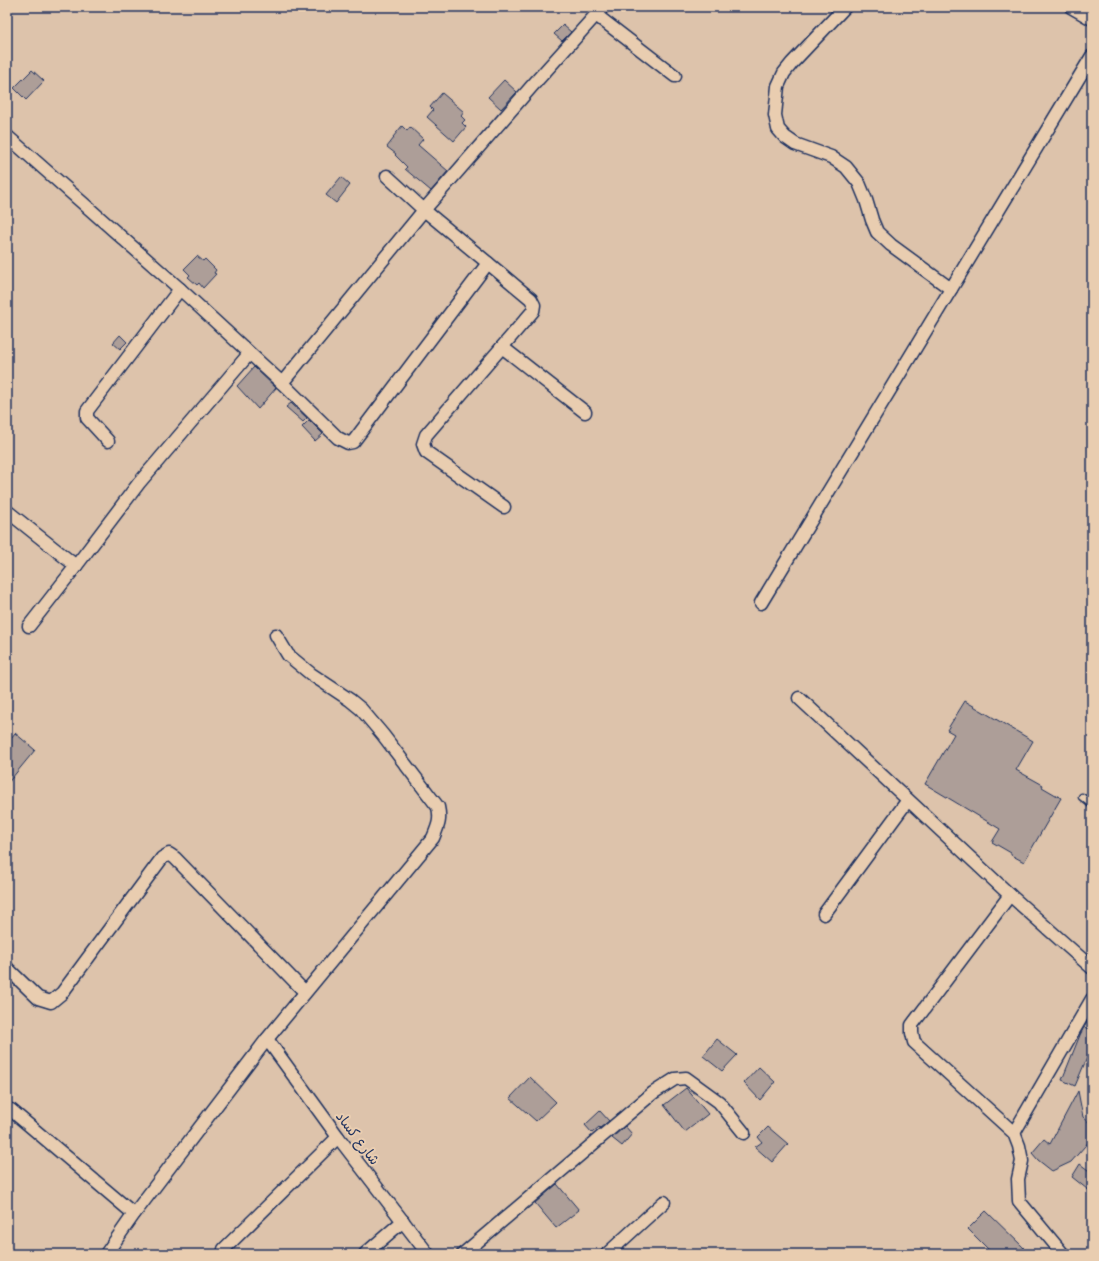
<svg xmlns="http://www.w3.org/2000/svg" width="1099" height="1261" viewBox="0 0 1099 1261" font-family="'Balsamiq Sans','Playpen Sans Arabic',sans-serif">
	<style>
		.building { fill: #ad9e98; stroke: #1b2f5e }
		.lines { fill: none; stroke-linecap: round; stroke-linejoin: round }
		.service-casing { stroke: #1b2f5e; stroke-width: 9 }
		.minor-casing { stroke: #1b2f5e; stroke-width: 15 }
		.service { stroke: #e9cdb0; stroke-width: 6 }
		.minor { stroke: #e9cdb0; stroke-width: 12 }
		.labels { text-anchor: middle; stroke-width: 4; stroke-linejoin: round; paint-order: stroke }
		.street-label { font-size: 14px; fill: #1b2f5e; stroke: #e9cdb0 }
	</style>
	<rect width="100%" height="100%" fill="#ddc3ab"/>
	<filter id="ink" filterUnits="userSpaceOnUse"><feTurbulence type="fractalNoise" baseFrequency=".025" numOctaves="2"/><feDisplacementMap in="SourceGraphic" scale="8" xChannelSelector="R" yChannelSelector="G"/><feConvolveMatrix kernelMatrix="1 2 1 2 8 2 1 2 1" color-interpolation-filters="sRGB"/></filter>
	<g filter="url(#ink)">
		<!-- building -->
		<g class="building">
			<polygon points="563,25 571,32 562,41 554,34"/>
			<polygon points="32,70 44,81 26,100 14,88"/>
			<polygon points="504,80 517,92 501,109 488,97"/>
			<polygon points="442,93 464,112 461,116 465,120 462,123 466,127 454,141 427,117 433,110 430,107"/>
			<polygon points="402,126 407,131 410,127 423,139 418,145 448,171 431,191 405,169 407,167 395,155 396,154 387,147 394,138 393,137"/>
			<polygon points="341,177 350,185 336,203 326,195"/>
			<polygon points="197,256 203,261 205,259 216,270 214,273 216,274 203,288 199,283 197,285 188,277 190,275 184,269"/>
			<polygon points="120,335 127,342 120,349 113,343"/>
			<polygon points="254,367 276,388 258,409 237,386"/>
			<polygon points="291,403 307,418 303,422 286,407"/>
			<polygon points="309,420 323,434 315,441 302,427"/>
			<polygon points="965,701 1033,741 1016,770 1043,785 1042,787 1061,798 1024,862 1011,855 1011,853 992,842 1000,829 925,784 954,734 947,730"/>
			<polygon points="15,733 35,750 7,784 7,743"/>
			<polygon points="1084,1027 1092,1030 1092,1046 1075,1086 1062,1080 1080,1035"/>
			<polygon points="717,1039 737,1055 722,1071 703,1056"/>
			<polygon points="759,1067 775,1082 760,1100 744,1083"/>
			<polygon points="530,1077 556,1102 536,1121 510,1098"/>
			<polygon points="686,1088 708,1114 685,1132 664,1105"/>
			<polygon points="1078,1091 1083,1117 1092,1125 1092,1138 1071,1162 1052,1171 1038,1160 1032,1153 1044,1139 1050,1144"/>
			<polygon points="600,1111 609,1121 600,1128 599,1127 592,1133 585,1125"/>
			<polygon points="625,1126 632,1134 622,1146 612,1138"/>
			<polygon points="768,1127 788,1144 772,1162 755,1147 762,1142 758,1137"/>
			<polygon points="1080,1164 1092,1173 1092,1193 1072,1177"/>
			<polygon points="557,1184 579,1210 556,1228 535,1203"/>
			<polygon points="986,1211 1024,1248 1017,1254 993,1254 968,1229"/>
		</g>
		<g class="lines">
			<defs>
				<polyline id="service" points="1082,797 1092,805"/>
				<g id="minor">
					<polyline points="845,7 792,63 784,73 778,86 775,115 778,129 785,137 795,144 831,157 846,167 859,183 866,200 872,220 877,232 891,245 951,289"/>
					<polyline points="1071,7 1092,19"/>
					<polyline points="596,15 675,76"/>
					<polyline points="7,136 180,289 282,383 338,438 348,443 353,442 488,263 531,299 534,305 533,311 426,435 423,444 426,452 504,507"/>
					<polyline points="387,176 424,210 532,86 603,7"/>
					<polyline points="502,347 585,412"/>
					<polyline points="282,383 424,210 488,263"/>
					<polyline points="108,441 87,418 87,411 180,289"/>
					<polyline points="7,511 76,566"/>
					<polyline points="761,603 1092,56"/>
					<polyline points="29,626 76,566 139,483 249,354"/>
					<polyline points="799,698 1010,895 1092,968"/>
					<polyline points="1010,895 912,1025 912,1033 914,1042 1014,1133 1019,1146 1022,1161 1018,1179 1019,1201 1063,1254"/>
					<polyline points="824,914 908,800"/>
					<polyline points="7,968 38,998 51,1002 62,993 162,858 169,854 175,858 305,992"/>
					<polyline points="267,1039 338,1137 428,1254"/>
					<polyline points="11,1110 134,1214"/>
					<polyline points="1014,1133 1092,999"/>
					<polyline points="224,1249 338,1137"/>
					<path d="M106,1254L134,1214L267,1039L433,838C438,826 441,820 438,807L383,735L361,709L350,700L311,674L288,655L276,635"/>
					<polyline points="365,1254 403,1221"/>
					<polyline points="463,1254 653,1093 675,1079 686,1078 719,1102 744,1133"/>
					<polyline points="607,1254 664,1202"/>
				</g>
			</defs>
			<!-- service casing -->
			<use href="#service" class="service-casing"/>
			<!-- minor casing -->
			<use href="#minor" class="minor-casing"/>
			<!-- service -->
			<use href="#service" class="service"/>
			<!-- minor -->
			<use href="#minor" class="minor"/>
		</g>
	</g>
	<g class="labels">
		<!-- street labels -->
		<g class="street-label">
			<text transform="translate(358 1138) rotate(53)" y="5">شارع كساد</text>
		</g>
	</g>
	<!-- margin -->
	<rect width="1099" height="1261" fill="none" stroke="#e9cdb0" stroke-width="24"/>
	<rect x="12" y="12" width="1075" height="1237" fill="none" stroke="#1b2f5e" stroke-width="1.5" filter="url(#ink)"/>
</svg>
